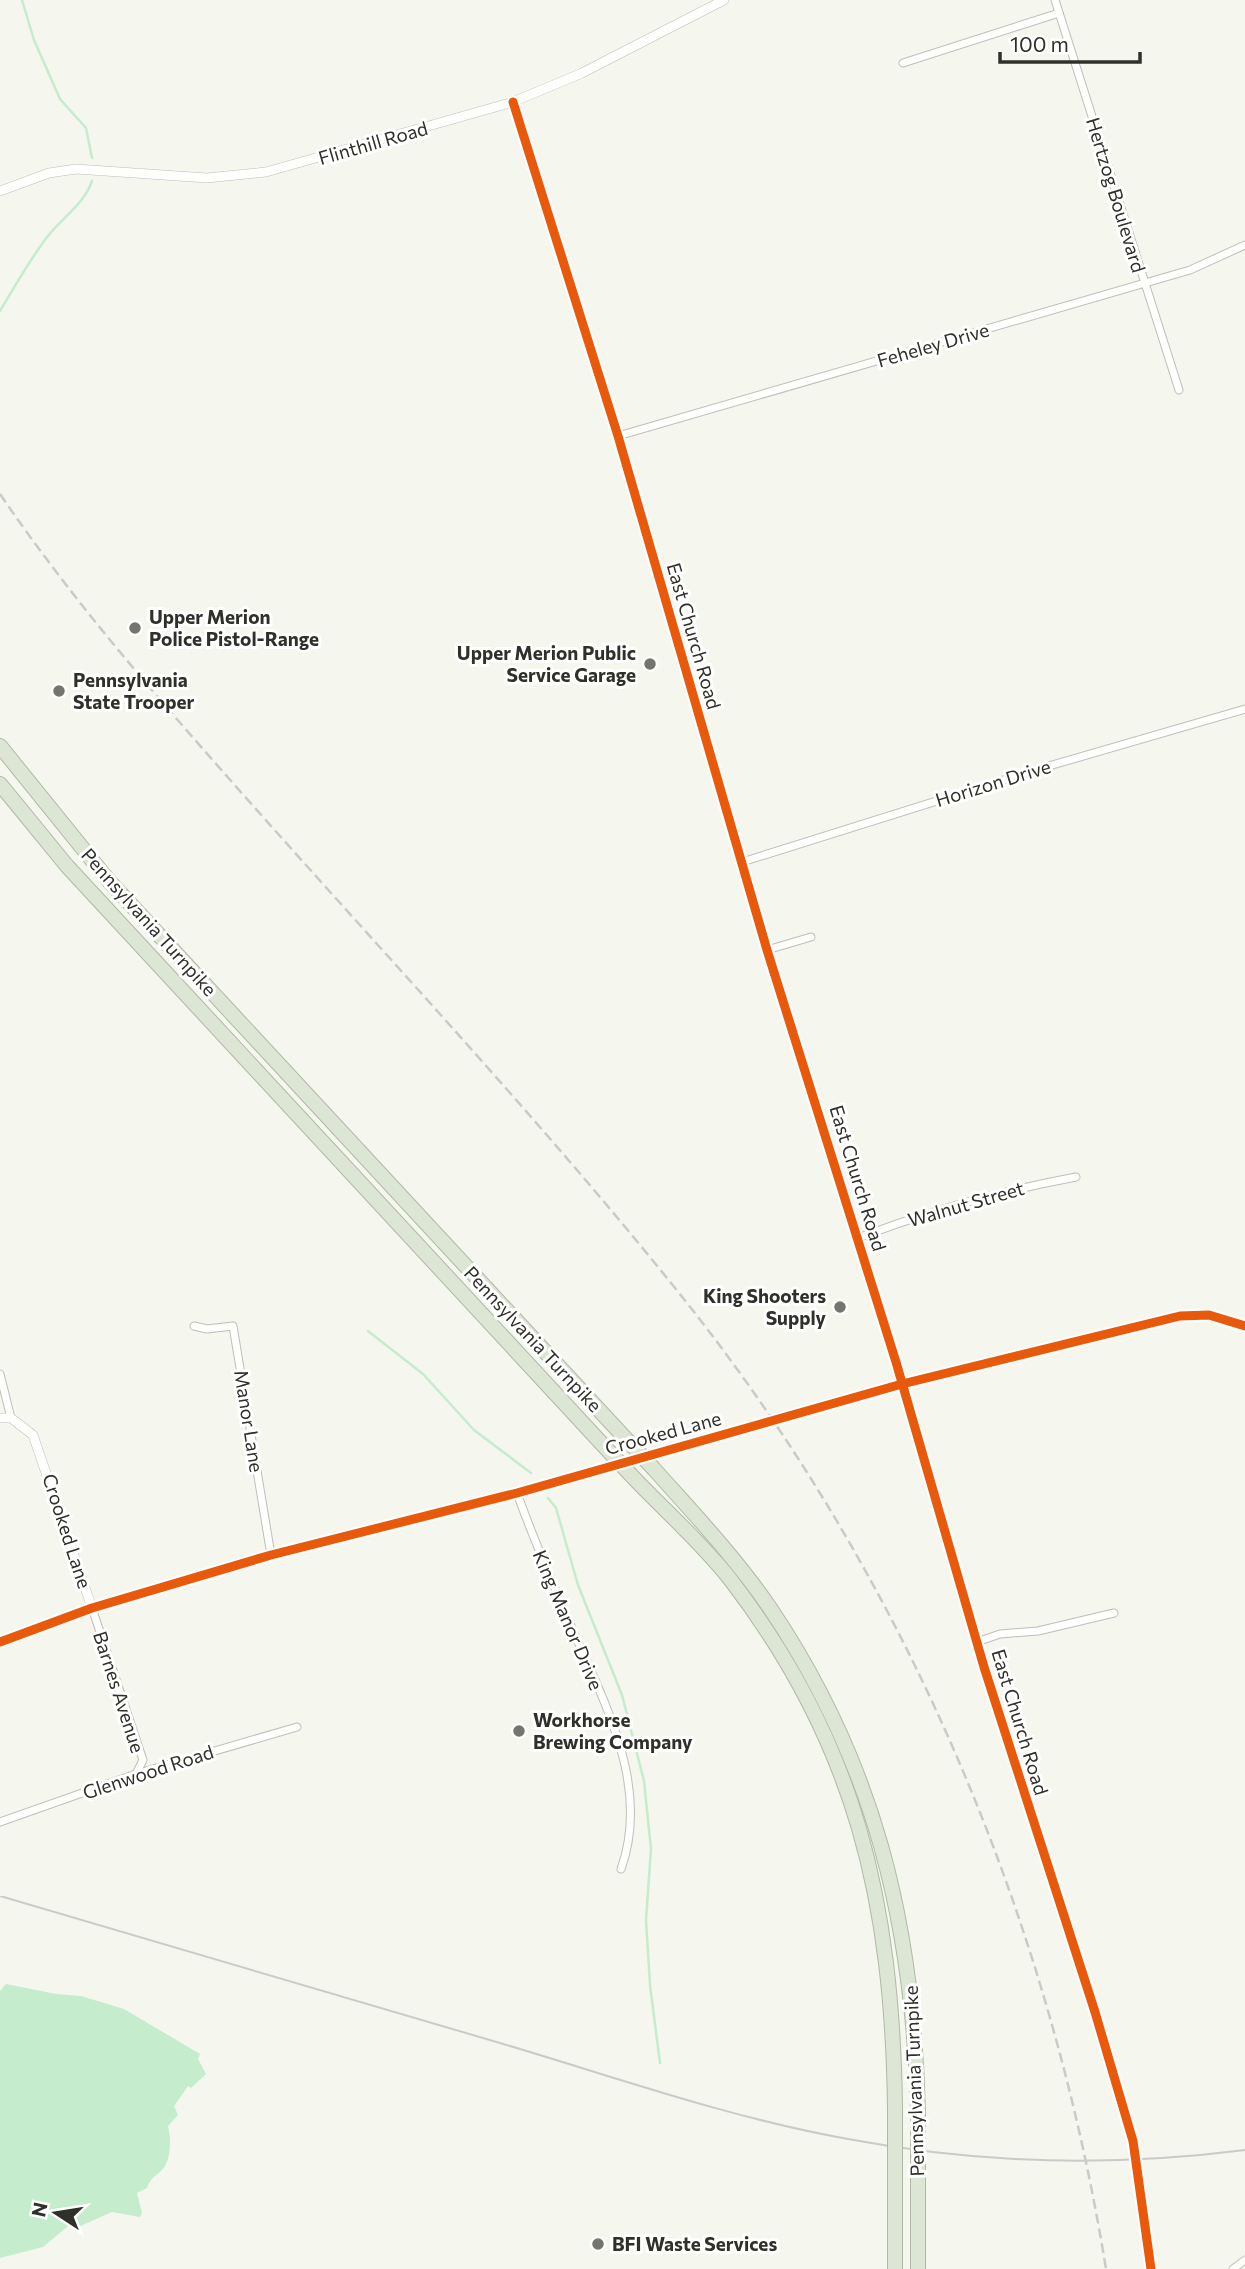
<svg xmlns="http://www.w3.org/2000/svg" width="1245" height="2269" viewBox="0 0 1245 2269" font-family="Commissioner,sans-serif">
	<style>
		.water { fill: #c5eccc }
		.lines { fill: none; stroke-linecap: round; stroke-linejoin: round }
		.stream { stroke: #c5eccc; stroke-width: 2.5 }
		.minor-casing { stroke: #bebfb9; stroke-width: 9 }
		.tertiary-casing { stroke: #bebfb9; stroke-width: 10 }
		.motorway-casing { stroke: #b0b9a6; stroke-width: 16 }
		.minor { stroke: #fefefc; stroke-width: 7 }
		.tertiary { stroke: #fefefc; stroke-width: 9 }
		.motorway { stroke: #dde5d5; stroke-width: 14 }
		.tram { stroke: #cacbc9; stroke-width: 2 }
		.rail { stroke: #cacbc9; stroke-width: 2.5; stroke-dasharray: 10 5; stroke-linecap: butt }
		.tertiary-bridge-casing { stroke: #bebfb9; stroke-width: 10; stroke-linecap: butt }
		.motorway-bridge-casing { stroke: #b0b9a6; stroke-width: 16; stroke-linecap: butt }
		.tertiary-bridge { stroke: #fefefc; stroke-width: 9 }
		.motorway-bridge { stroke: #dde5d5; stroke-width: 14 }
		.cycleway-casing { stroke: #fff; stroke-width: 13 }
		.cycleway { stroke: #e8590c; stroke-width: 9 }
		.poi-dot { fill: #74756f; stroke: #fff; stroke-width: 2.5 }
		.labels { text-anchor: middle; stroke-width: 6; stroke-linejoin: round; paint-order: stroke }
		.street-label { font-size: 19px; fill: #2f302a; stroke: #fff }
		.poi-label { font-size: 19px; font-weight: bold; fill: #2f302a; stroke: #fff; text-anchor: start }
	</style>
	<rect width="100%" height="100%" fill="#f5f6ee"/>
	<!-- water -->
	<path class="water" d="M6,1984L56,1994L81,1996L124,2009L200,2054L198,2059L206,2074L191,2088L188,2086L174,2106L178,2115L168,2126C171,2137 171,2156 165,2166C159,2175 150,2177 147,2188L137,2193L142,2213L140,2217L112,2212L78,2227L68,2226L43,2247L0,2258V1991Z"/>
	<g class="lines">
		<!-- stream -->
		<g class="stream">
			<polyline points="22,0 34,40 60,99 86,128 92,158"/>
			<path d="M0,311C15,286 30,259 48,236C63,217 84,204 92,181"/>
			<polyline points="368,1331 423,1374 474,1430 531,1473"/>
			<polyline points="548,1498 556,1508 578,1585 622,1695 644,1781 651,1849 646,1920 650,1985 660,2063"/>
		</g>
		<defs>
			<g id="minor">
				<polyline points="1055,0 1179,390"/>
				<polyline points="903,63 1059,13"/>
				<polyline points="618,436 1190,270 1245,245"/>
				<polyline points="742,862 1042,768 1245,709"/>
				<polyline points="767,950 811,937"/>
				<path d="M858,1238C929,1211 1001,1191 1076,1177"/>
				<polyline points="194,1326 207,1329 233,1326 271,1555"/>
				<polyline points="0,1374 11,1418"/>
				<path d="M517,1493C533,1538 552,1582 571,1626C604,1702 651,1786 621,1869"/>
				<polyline points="0,1642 92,1608 143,1760 136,1774"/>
				<polyline points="977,1642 1000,1634 1038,1631 1114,1613"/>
				<polyline points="0,1822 136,1774 297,1727"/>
				<polyline points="1233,2269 1245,2260"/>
			</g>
			<g id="tertiary">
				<polyline points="513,102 618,436 767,950 896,1362 984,1667 1095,2012 1133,2141"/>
				<polyline points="0,191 49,173 76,169 207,178 266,172 513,102 582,73 724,0"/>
				<polyline points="0,1418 11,1418 33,1435 92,1608 271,1555 517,1493 902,1384 1180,1316 1209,1315 1245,1326"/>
				<polyline points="1138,2171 1151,2269"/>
			</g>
			<g id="motorway">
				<polyline points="0,746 109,881 626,1439"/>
				<polyline points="0,784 67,866 603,1445"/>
				<path d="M654,1469C694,1514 736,1558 770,1608C875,1764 913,1924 918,2110"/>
				<path d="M631,1475C663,1509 701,1542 730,1579C857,1744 892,1903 895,2107"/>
				<polyline points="895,2269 895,2215"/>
				<polyline points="918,2269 918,2217"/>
			</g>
		</defs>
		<!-- minor casing -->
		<use href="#minor" class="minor-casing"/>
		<!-- tertiary casing -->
		<use href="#tertiary" class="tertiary-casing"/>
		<!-- motorway casing -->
		<use href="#motorway" class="motorway-casing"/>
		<!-- minor -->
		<use href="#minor" class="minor"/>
		<!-- tertiary -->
		<use href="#tertiary" class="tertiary"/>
		<!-- motorway -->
		<use href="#motorway" class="motorway"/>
		<!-- tram -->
		<path class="tram" d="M0,1896C167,1945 334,1994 500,2043C615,2077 730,2118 848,2139C980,2164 1112,2167 1245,2150"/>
		<!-- rail -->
		<path class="rail" d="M0,494C79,610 170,712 263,817C400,971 542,1123 671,1283C901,1566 1048,1911 1106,2269"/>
		<defs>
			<polyline id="tertiary-bridge" points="1133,2141 1138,2171"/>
			<g id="motorway-bridge">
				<polyline points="626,1439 654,1469"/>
				<polyline points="603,1445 631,1475"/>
				<polyline points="918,2110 918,2217"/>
				<polyline points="895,2215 895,2107"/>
			</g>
		</defs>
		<!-- tertiary-bridge casing -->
		<use href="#tertiary-bridge" class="tertiary-bridge-casing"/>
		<!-- motorway-bridge casing -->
		<use href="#motorway-bridge" class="motorway-bridge-casing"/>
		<!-- tertiary-bridge -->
		<use href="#tertiary-bridge" class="tertiary-bridge"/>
		<!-- motorway-bridge -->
		<use href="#motorway-bridge" class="motorway-bridge"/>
		<defs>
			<g id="cycleway">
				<polyline points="513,102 618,436 767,950 896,1362 984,1667 1095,2012 1133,2141 1151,2269"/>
				<polyline points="0,1642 92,1608 271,1555 517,1493 902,1384 1180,1316 1209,1315 1245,1326"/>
			</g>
		</defs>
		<!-- cycleway casing -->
		<use href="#cycleway" class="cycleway-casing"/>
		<!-- cycleway -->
		<use href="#cycleway" class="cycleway"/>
	</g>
	<!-- markers -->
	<g class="poi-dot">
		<circle cx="135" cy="628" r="7"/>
		<circle cx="650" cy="664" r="7"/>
		<circle cx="59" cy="691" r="7"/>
		<circle cx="840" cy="1307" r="7"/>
		<circle cx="519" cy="1731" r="7"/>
		<circle cx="598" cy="2244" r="7"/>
	</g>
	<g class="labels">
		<!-- street labels -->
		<g class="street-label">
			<text transform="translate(373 143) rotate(-16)" y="7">Flinthill Road</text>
			<text transform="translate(1116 195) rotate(73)" y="7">Hertzog Boulevard</text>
			<text transform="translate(933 345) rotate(-16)" y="7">Feheley Drive</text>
			<text transform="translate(694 636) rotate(74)" y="7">East Church Road</text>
			<text transform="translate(993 783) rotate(-17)" y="7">Horizon Drive</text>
			<text transform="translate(149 922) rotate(48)" y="7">Pennsylvania Turnpike</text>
			<text transform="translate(858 1178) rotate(73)" y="7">East Church Road</text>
			<text transform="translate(966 1204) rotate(-16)" y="7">Walnut Street</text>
			<text transform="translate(533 1339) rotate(47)" y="7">Pennsylvania Turnpike</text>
			<text transform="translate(249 1421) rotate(81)" y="7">Manor Lane</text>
			<text transform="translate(663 1433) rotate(-15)" y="7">Crooked Lane</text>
			<text transform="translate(67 1531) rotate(72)" y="7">Crooked Lane</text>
			<text transform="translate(568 1620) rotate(67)" y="7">King Manor Drive</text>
			<text transform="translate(119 1692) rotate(72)" y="7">Barnes Avenue</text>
			<text transform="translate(1020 1722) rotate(73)" y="7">East Church Road</text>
			<text transform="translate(148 1772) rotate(-18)" y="7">Glenwood Road</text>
			<text transform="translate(914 2081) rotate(-92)" y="7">Pennsylvania Turnpike</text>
		</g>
		<!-- poi labels -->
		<g class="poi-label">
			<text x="149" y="624">Upper Merion<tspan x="149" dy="22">Police Pistol-Range</tspan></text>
			<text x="636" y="660" text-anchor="end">Upper Merion Public<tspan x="636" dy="22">Service Garage</tspan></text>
			<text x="73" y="687">Pennsylvania<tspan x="73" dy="22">State Trooper</tspan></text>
			<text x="826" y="1303" text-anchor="end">King Shooters<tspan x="826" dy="22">Supply</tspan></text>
			<text x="533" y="1727">Workhorse<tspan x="533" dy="22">Brewing Company</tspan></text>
			<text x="612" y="2251">BFI Waste Services</text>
		</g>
	</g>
	<!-- north arrow -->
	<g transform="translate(56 2213) rotate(282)" stroke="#ffffff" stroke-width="5" paint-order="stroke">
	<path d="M0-5L12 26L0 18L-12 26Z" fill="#2f302a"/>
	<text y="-10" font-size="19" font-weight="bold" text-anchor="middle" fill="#2f302a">N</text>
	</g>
	<!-- scale -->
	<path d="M1000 52v10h140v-10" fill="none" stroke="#2f302a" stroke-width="3.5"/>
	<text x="1010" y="52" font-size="21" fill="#2f302a" stroke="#ffffff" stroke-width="5" paint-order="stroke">100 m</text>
</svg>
